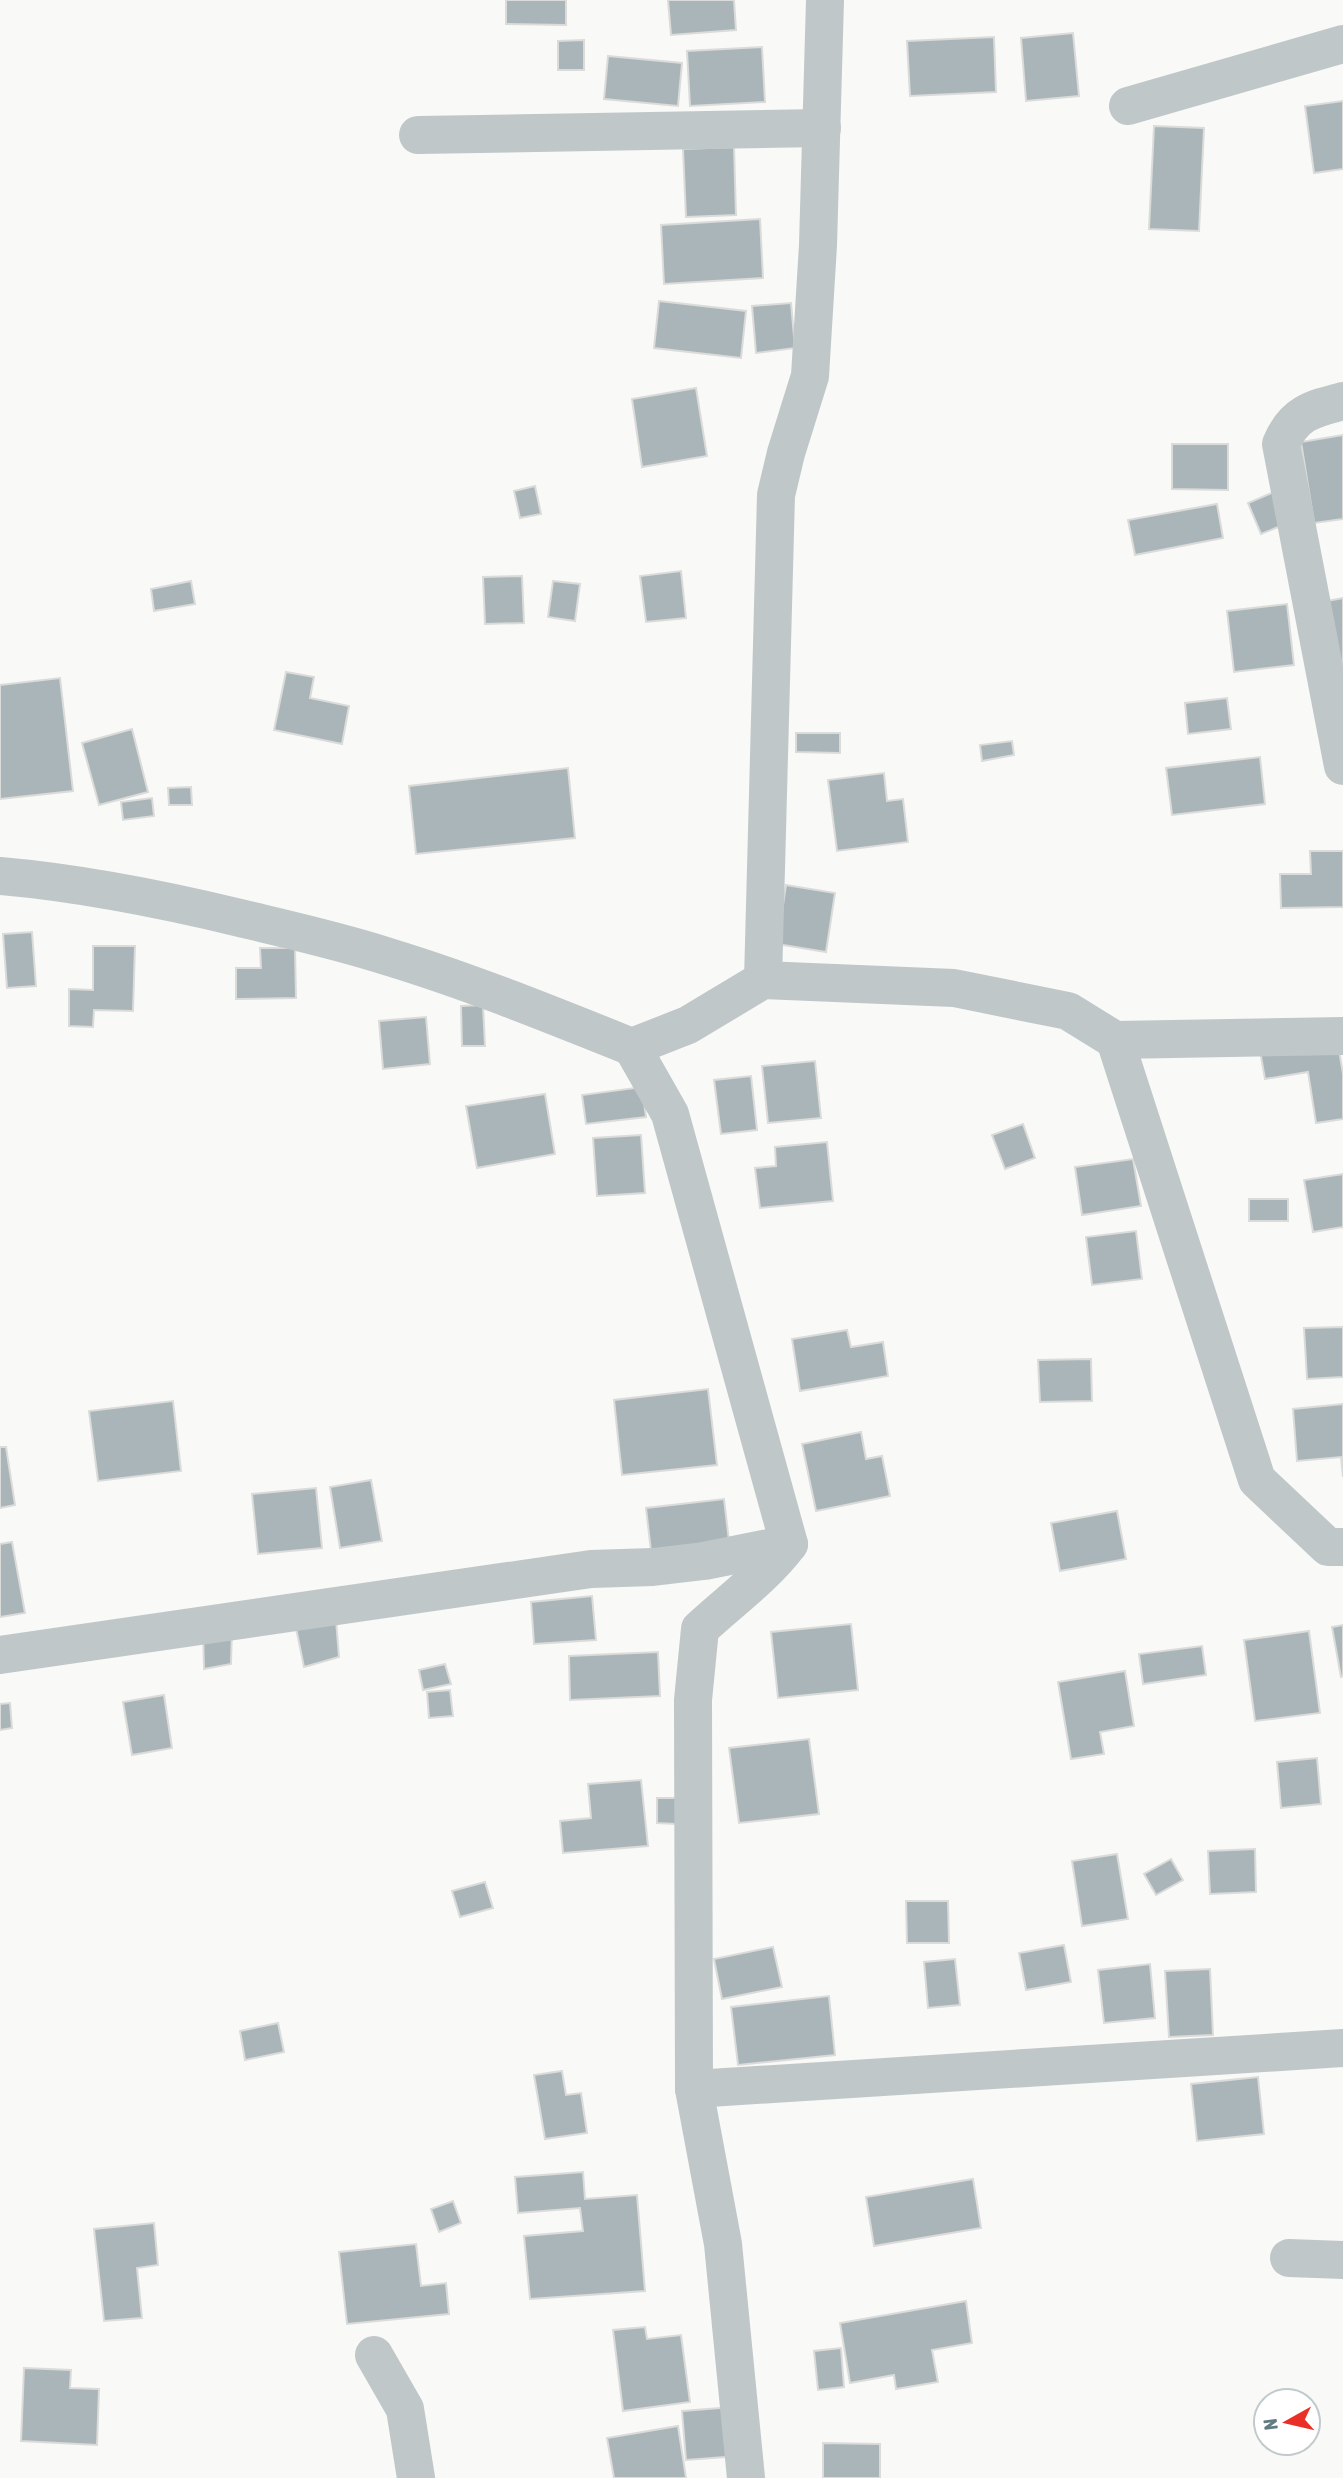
<svg xmlns="http://www.w3.org/2000/svg" width="1343" height="2478" viewBox="0 0 1343 2478" font-family="'Asap Condensed',sans-serif">
	<style>
		.building { fill: #a9b5b9; stroke: #dbdbd9; stroke-width: 2 }
		.lines { fill: none; stroke-linecap: round; stroke-linejoin: round }
		.minor { stroke: #c0c7c9; stroke-width: 38 }
	</style>
	<rect width="100%" height="100%" fill="#f9f9f7"/>
	<!-- building -->
	<g class="building">
		<polygon points="506,0 566,0 566,25 506,24"/>
		<polygon points="668,0 734,0 736,30 671,35"/>
		<polygon points="1073,33 1079,96 1026,101 1021,38"/>
		<polygon points="994,37 996,92 910,96 907,41"/>
		<polygon points="584,40 584,70 558,70 558,41"/>
		<polygon points="762,47 765,102 690,106 687,51"/>
		<polygon points="608,56 682,63 678,106 604,99"/>
		<polygon points="1343,101 1343,169 1314,173 1305,106"/>
		<polygon points="1154,126 1204,128 1199,231 1149,229"/>
		<polygon points="734,147 736,215 686,217 683,149"/>
		<polygon points="760,219 763,278 664,284 661,225"/>
		<polygon points="659,301 746,311 741,358 654,348"/>
		<polygon points="791,303 795,348 756,353 752,306"/>
		<polygon points="696,388 707,456 642,467 632,399"/>
		<polygon points="1343,435 1343,519 1314,523 1301,442"/>
		<polygon points="1172,444 1228,444 1228,490 1172,489"/>
		<polygon points="535,486 541,514 520,518 514,491"/>
		<polygon points="1281,489 1295,520 1261,534 1248,503"/>
		<polygon points="1217,504 1223,538 1135,555 1128,520"/>
		<polygon points="681,571 686,618 646,622 640,576"/>
		<polygon points="522,576 524,623 485,624 483,577"/>
		<polygon points="191,581 195,604 154,611 151,589"/>
		<polygon points="553,581 580,584 575,621 548,617"/>
		<polygon points="1343,598 1343,663 1337,664 1327,601"/>
		<polygon points="1287,604 1294,665 1234,672 1227,611"/>
		<polygon points="286,672 314,677 310,698 349,706 342,744 274,730"/>
		<polygon points="60,678 73,791 0,799 0,685"/>
		<polygon points="1227,698 1231,729 1188,734 1185,703"/>
		<polygon points="132,729 148,792 99,805 82,743"/>
		<polygon points="796,733 840,733 840,753 796,752"/>
		<polygon points="1012,741 1014,755 982,761 980,745"/>
		<polygon points="1260,757 1265,804 1172,815 1166,768"/>
		<polygon points="568,768 575,838 416,854 409,786"/>
		<polygon points="884,773 887,801 903,799 908,842 837,851 828,780"/>
		<polygon points="191,787 192,805 169,805 168,788"/>
		<polygon points="152,798 154,816 123,820 121,802"/>
		<polygon points="1310,851 1343,851 1343,907 1281,908 1280,874 1311,874"/>
		<polygon points="786,885 835,893 826,952 777,944"/>
		<polygon points="32,932 36,986 7,988 3,934"/>
		<polygon points="93,946 135,946 133,1011 94,1010 93,1027 69,1026 69,989 93,990"/>
		<polygon points="260,948 295,948 296,998 236,999 236,968 261,968"/>
		<polygon points="483,1005 485,1046 462,1046 461,1006"/>
		<polygon points="426,1017 430,1064 383,1069 379,1021"/>
		<polygon points="1337,1038 1343,1074 1343,1119 1316,1123 1308,1072 1265,1079 1260,1051"/>
		<polygon points="815,1061 821,1118 768,1123 762,1066"/>
		<polygon points="751,1076 757,1130 721,1134 714,1080"/>
		<polygon points="642,1087 646,1117 586,1124 582,1095"/>
		<polygon points="545,1094 555,1154 477,1168 466,1106"/>
		<polygon points="1023,1124 1035,1158 1005,1169 992,1135"/>
		<polygon points="641,1135 645,1193 597,1196 593,1138"/>
		<polygon points="827,1142 833,1201 760,1208 755,1168 776,1166 775,1147"/>
		<polygon points="1133,1159 1141,1206 1082,1215 1075,1167"/>
		<polygon points="1343,1174 1343,1227 1313,1232 1304,1180"/>
		<rect x="1249" y="1199" width="39" height="22"/>
		<polygon points="1136,1231 1142,1279 1092,1285 1086,1237"/>
		<polygon points="1343,1327 1343,1377 1307,1379 1304,1328"/>
		<polygon points="847,1330 851,1347 883,1342 888,1376 800,1391 792,1339"/>
		<polygon points="1091,1359 1092,1401 1040,1402 1038,1360"/>
		<polygon points="708,1389 717,1465 622,1475 614,1400"/>
		<polygon points="173,1401 181,1471 98,1481 89,1411"/>
		<polygon points="1343,1404 1343,1477 1341,1457 1297,1461 1293,1409"/>
		<polygon points="861,1432 866,1459 882,1456 890,1496 816,1511 802,1444"/>
		<polygon points="0,1447 6,1447 15,1505 0,1508"/>
		<polygon points="371,1480 382,1541 340,1548 330,1487"/>
		<polygon points="316,1488 322,1548 258,1554 252,1494"/>
		<polygon points="724,1499 729,1541 651,1551 646,1508"/>
		<polygon points="1117,1511 1126,1559 1060,1571 1051,1523"/>
		<polygon points="12,1542 25,1613 0,1617 0,1544"/>
		<polygon points="592,1596 596,1640 534,1644 531,1602"/>
		<polygon points="336,1620 339,1657 304,1667 296,1628"/>
		<polygon points="851,1624 858,1690 778,1698 771,1632"/>
		<polygon points="1343,1625 1343,1676 1341,1677 1332,1627"/>
		<polygon points="232,1629 231,1664 204,1669 203,1630"/>
		<polygon points="1309,1631 1320,1713 1255,1721 1244,1640"/>
		<polygon points="1202,1646 1206,1675 1143,1684 1139,1654"/>
		<polygon points="658,1652 660,1696 570,1700 569,1656"/>
		<polygon points="445,1664 451,1684 423,1690 419,1670"/>
		<polygon points="1125,1671 1134,1726 1100,1732 1104,1754 1071,1759 1058,1682"/>
		<polygon points="450,1690 453,1716 429,1718 427,1692"/>
		<polygon points="164,1695 172,1748 132,1755 123,1702"/>
		<polygon points="10,1703 12,1728 0,1730 0,1704"/>
		<polygon points="809,1739 819,1814 739,1823 729,1748"/>
		<polygon points="1317,1758 1321,1804 1281,1808 1277,1762"/>
		<polygon points="641,1780 648,1846 563,1853 560,1821 591,1818 588,1784"/>
		<polygon points="657,1798 677,1798 676,1824 657,1823"/>
		<polygon points="1255,1849 1256,1892 1210,1894 1208,1851"/>
		<polygon points="1117,1854 1128,1919 1082,1926 1072,1861"/>
		<polygon points="1171,1859 1183,1880 1156,1895 1144,1874"/>
		<polygon points="485,1882 493,1908 460,1917 452,1891"/>
		<polygon points="906,1901 948,1901 949,1943 907,1943"/>
		<polygon points="1064,1945 1071,1982 1026,1990 1019,1953"/>
		<polygon points="773,1947 782,1987 722,1999 714,1959"/>
		<polygon points="955,1959 960,2005 928,2008 924,1962"/>
		<polygon points="1150,1964 1155,2018 1104,2023 1098,1970"/>
		<polygon points="1210,1969 1213,2035 1169,2037 1165,1971"/>
		<polygon points="829,1996 835,2055 738,2065 731,2007"/>
		<polygon points="278,2023 284,2052 245,2060 240,2031"/>
		<polygon points="562,2071 566,2095 581,2093 587,2133 545,2139 534,2075"/>
		<polygon points="1258,2077 1264,2134 1197,2141 1191,2084"/>
		<polygon points="583,2172 585,2199 637,2195 645,2291 530,2299 524,2236 583,2231 580,2208 518,2213 515,2177"/>
		<polygon points="973,2179 981,2228 874,2246 866,2197"/>
		<polygon points="453,2201 461,2223 439,2232 431,2209"/>
		<polygon points="154,2223 158,2265 137,2268 142,2318 104,2321 94,2229"/>
		<polygon points="416,2244 421,2286 446,2283 449,2314 347,2324 339,2252"/>
		<polygon points="966,2301 972,2343 932,2350 938,2382 896,2389 894,2375 850,2383 840,2323"/>
		<polygon points="645,2327 647,2339 681,2335 690,2402 623,2411 613,2330"/>
		<polygon points="841,2348 844,2387 818,2390 814,2351"/>
		<polygon points="24,2368 71,2370 70,2388 99,2389 97,2445 21,2441"/>
		<polygon points="733,2407 738,2456 686,2460 682,2411"/>
		<polygon points="678,2426 686,2478 614,2478 607,2438"/>
		<polygon points="823,2443 880,2444 880,2478 823,2478"/>
	</g>
	<g class="lines">
		<!-- minor -->
		<g class="minor">
			<polyline points="1128,106 1343,44"/>
			<polyline points="418,135 822,128"/>
			<path d="M1343,401C1312,409 1294,413 1281,444L1343,766"/>
			<path d="M0,876C81,883 161,899 240,918C290,930 340,941 389,957C471,982 552,1015 632,1047L688,1025L763,980L954,988L1068,1011L1115,1040L1257,1480L1328,1547H1343"/>
			<polyline points="763,980 776,495 786,453 810,376 818,245 825,0"/>
			<polyline points="1115,1040 1343,1036"/>
			<path d="M632,1047L670,1114L789,1544C764,1577 730,1601 700,1629L693,1700L694,2089L723,2244L746,2478"/>
			<polyline points="0,1655 591,1569 653,1567 704,1561 789,1544"/>
			<polyline points="694,2089 1343,2048"/>
			<polyline points="1289,2258 1343,2260"/>
			<polyline points="374,2355 405,2409 416,2478"/>
		</g>
	</g>
	<!-- north arrow -->
	<g transform="translate(1287 2422) rotate(262)"><circle r="33" fill="#ffffff" stroke="#c1cacd" stroke-width="2"/>
	<path d="M0-5L12 26L0 18L-12 26Z" fill="#ea3026"/>
	<text y="-10" font-size="19" font-weight="bold" text-anchor="middle" fill="#637a83">N</text>
	</g>
</svg>
